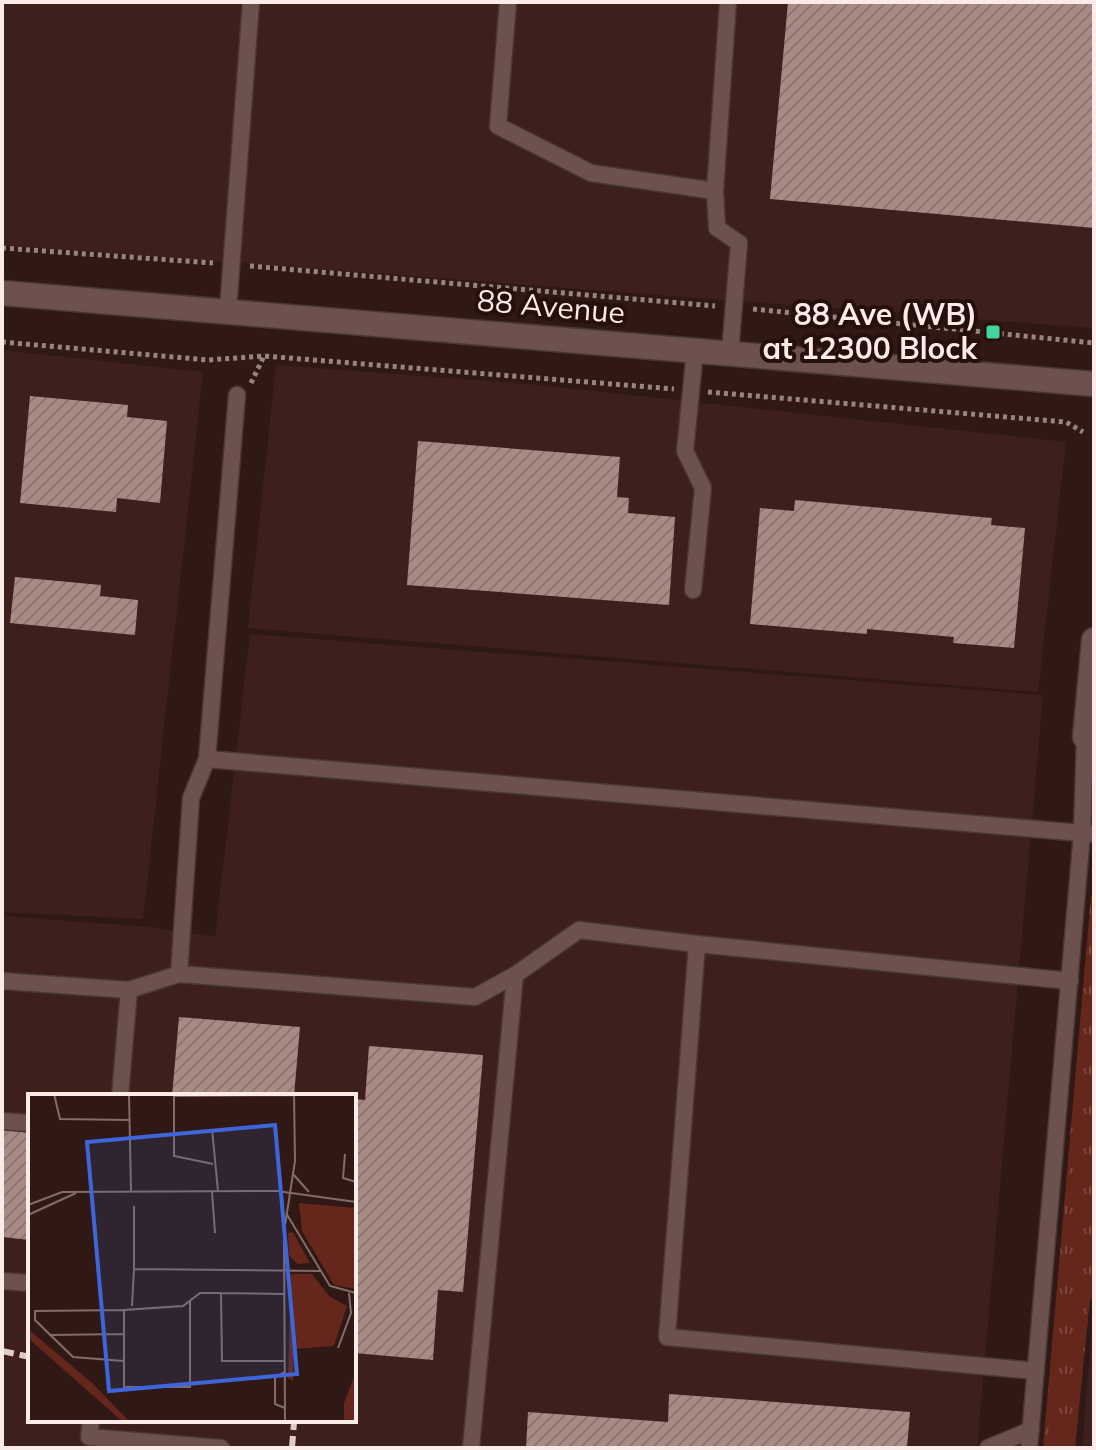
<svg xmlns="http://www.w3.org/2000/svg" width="1096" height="1450" viewBox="0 0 1096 1450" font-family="Mulish,sans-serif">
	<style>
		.built { fill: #3d201b; fill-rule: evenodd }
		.grass { fill: url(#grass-tufts) }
		.building { fill: url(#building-hatch) }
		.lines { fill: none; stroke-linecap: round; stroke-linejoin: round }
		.lane-casing { stroke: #493735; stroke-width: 19 }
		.street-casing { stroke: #493735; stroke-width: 27 }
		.secondary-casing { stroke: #493735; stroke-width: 27 }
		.path { stroke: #988480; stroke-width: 5; stroke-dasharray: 4 4; stroke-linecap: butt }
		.lane { stroke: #6c514c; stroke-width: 16 }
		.street { stroke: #6c514c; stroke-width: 24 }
		.secondary { stroke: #6c514c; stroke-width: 24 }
		.rail { stroke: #dfcdca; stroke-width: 6; stroke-dasharray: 12 6; stroke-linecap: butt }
		.poi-dot { fill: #41d4a1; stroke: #26100c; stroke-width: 3 }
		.labels { text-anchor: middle; stroke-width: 8; stroke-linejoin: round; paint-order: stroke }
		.street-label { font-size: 30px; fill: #fcebe8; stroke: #26100c }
		.poi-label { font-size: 30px; font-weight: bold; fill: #fcebe8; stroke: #26100c; text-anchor: end }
		.inset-road { fill: none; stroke: #826d69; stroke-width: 2 }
		.view { fill: #3e66da; fill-opacity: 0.15; stroke: #3e66da; stroke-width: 4 }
		.inset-edge { fill: none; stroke: #fcebe8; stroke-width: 4 }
	</style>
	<defs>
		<pattern id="grass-tufts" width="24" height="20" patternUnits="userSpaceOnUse" patternTransform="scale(2)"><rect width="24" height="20" fill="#65261b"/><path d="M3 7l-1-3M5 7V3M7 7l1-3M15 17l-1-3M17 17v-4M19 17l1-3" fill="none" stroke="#7c463c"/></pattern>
		<pattern id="building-hatch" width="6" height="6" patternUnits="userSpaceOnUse" patternTransform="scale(2)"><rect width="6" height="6" fill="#a98b85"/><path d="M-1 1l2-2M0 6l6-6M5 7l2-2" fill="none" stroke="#8d7672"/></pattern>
	</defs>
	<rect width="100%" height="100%" fill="#301915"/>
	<!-- built -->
	<g class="built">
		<polygon points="2,2 1094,2 1094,328 2,245"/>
		<polygon points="2,350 203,372 143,919 2,912"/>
		<polygon points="276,365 538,385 1066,442 1038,692 248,628"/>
		<path d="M250,634L1043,695L977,1448H2V916L149,927L215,937ZM30,1096H354V1420H30Z"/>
		<polygon points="1094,1308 1094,1448 1082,1448"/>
	</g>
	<!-- grass -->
	<polygon class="grass" points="1094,891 1094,1298 1090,1300 1075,1448 1043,1448 1091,896"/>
	<!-- building -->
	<g class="building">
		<polygon points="788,2 1094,2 1094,228 770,199"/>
		<polygon points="30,396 128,405 127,417 167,421 160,503 117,498 116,512 20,503"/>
		<polygon points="418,441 620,457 617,497 629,498 628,513 675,517 669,605 407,585"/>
		<polygon points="795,500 992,518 991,525 1025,528 1014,648 953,643 954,637 867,629 867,634 750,624 760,508 794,511"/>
		<polygon points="15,577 101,585 100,596 138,600 135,635 10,623"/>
		<polygon points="179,1017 300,1027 294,1096 172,1096"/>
		<polygon points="369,1046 483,1055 463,1292 438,1290 433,1360 354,1353 354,1099 365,1100"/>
		<polygon points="2,1130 30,1133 30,1240 2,1237"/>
		<polygon points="669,1394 910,1412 907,1448 526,1448 528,1412 668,1422"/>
	</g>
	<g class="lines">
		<defs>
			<g id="lane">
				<polyline points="508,2 498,126 591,173 715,191"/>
				<polyline points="728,2 715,191 717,228 739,243 730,353"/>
				<polyline points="228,310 251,2"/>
				<polyline points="237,395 207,759 1094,834"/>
				<polyline points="693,590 703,488 685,451 695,351"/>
				<polyline points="179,974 191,798 207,759"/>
				<polyline points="2,981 129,990"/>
				<polyline points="120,1096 129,990 179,974 475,997 515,975 579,930 697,944"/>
				<polyline points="2,1121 30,1123"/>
				<polyline points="2,1281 30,1283"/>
				<polyline points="1036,1371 667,1337 697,944 1070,981"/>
				<polyline points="91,1420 89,1437 221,1448"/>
				<polyline points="471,1448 515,975"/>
				<polyline points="988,1448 1031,1430"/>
				<polyline points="1029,1448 1082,833 1085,737"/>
			</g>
			<polyline id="street" points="1085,737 1094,640"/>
			<polyline id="secondary" points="2,293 1094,384"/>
		</defs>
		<!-- lane casing -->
		<use href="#lane" class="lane-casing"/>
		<!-- street casing -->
		<use href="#street" class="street-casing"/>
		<!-- secondary casing -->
		<use href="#secondary" class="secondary-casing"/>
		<!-- path -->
		<g class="path">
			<polyline points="2,248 213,263"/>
			<polyline points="250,266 715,306"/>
			<polyline points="753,309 1094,343"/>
			<polyline points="2,342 208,360 264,356 674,389"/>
			<polyline points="251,383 264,356"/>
			<polyline points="708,392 1066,422 1083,432"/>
		</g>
		<!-- lane -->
		<use href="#lane" class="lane"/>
		<!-- street -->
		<use href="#street" class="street"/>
		<!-- secondary -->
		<use href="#secondary" class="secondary"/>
		<!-- rail -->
		<g class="rail">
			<polyline points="2,1351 30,1357"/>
			<polyline points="292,1448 294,1422"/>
		</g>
	</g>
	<!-- markers -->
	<rect class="poi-dot" x="985" y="324" width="16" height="16" rx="4"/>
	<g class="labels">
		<!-- street labels -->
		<g class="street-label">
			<text transform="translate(551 307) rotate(5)" y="10">88 Avenue</text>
		</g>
		<!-- poi labels -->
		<g class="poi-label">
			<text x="977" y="325">88 Ave (WB)<tspan x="977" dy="34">at 12300 Block</tspan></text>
		</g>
	</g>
	<!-- overview -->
	<g transform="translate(28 1094)">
		<rect width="328" height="328" fill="#301915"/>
		<path d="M271,109L328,114V195L306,191L274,137ZM265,138L282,169L270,170L261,162L260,139ZM263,180H284L301,202L319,212L306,252L266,255L265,287L260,284ZM328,278V328H316V309Z" fill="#65261b"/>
		<path d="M0,235L64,289L102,328H95L0,244Z" fill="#65261b"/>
		<path d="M304,219L305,250L278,252L275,220Z" fill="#65261b"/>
		<path class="inset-road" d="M26,0L32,25L102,26M101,0L103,98M184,35L190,97M317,60L315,84L328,88M185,70L146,62V2L266,1M265,80L281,98M184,98L187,139M0,111L34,98L249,97L328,108M106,112V175L293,177M258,119L302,192L328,199M0,121L48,99M257,200L193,199L194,267H257M162,207V293H96V216L155,212L172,199H193M104,212L106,175M21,241L96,240M310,254L323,219L321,199M96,267L45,263L7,226V217L96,216M257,278L247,283V310L257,314M257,328L256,138L267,67L266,0"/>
		<path class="view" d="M247,31L269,280L81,297L59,48Z"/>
		<rect width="328" height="328" class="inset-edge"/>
	</g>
	<!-- border -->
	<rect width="1096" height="1450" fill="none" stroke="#fcebe8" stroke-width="8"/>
</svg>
